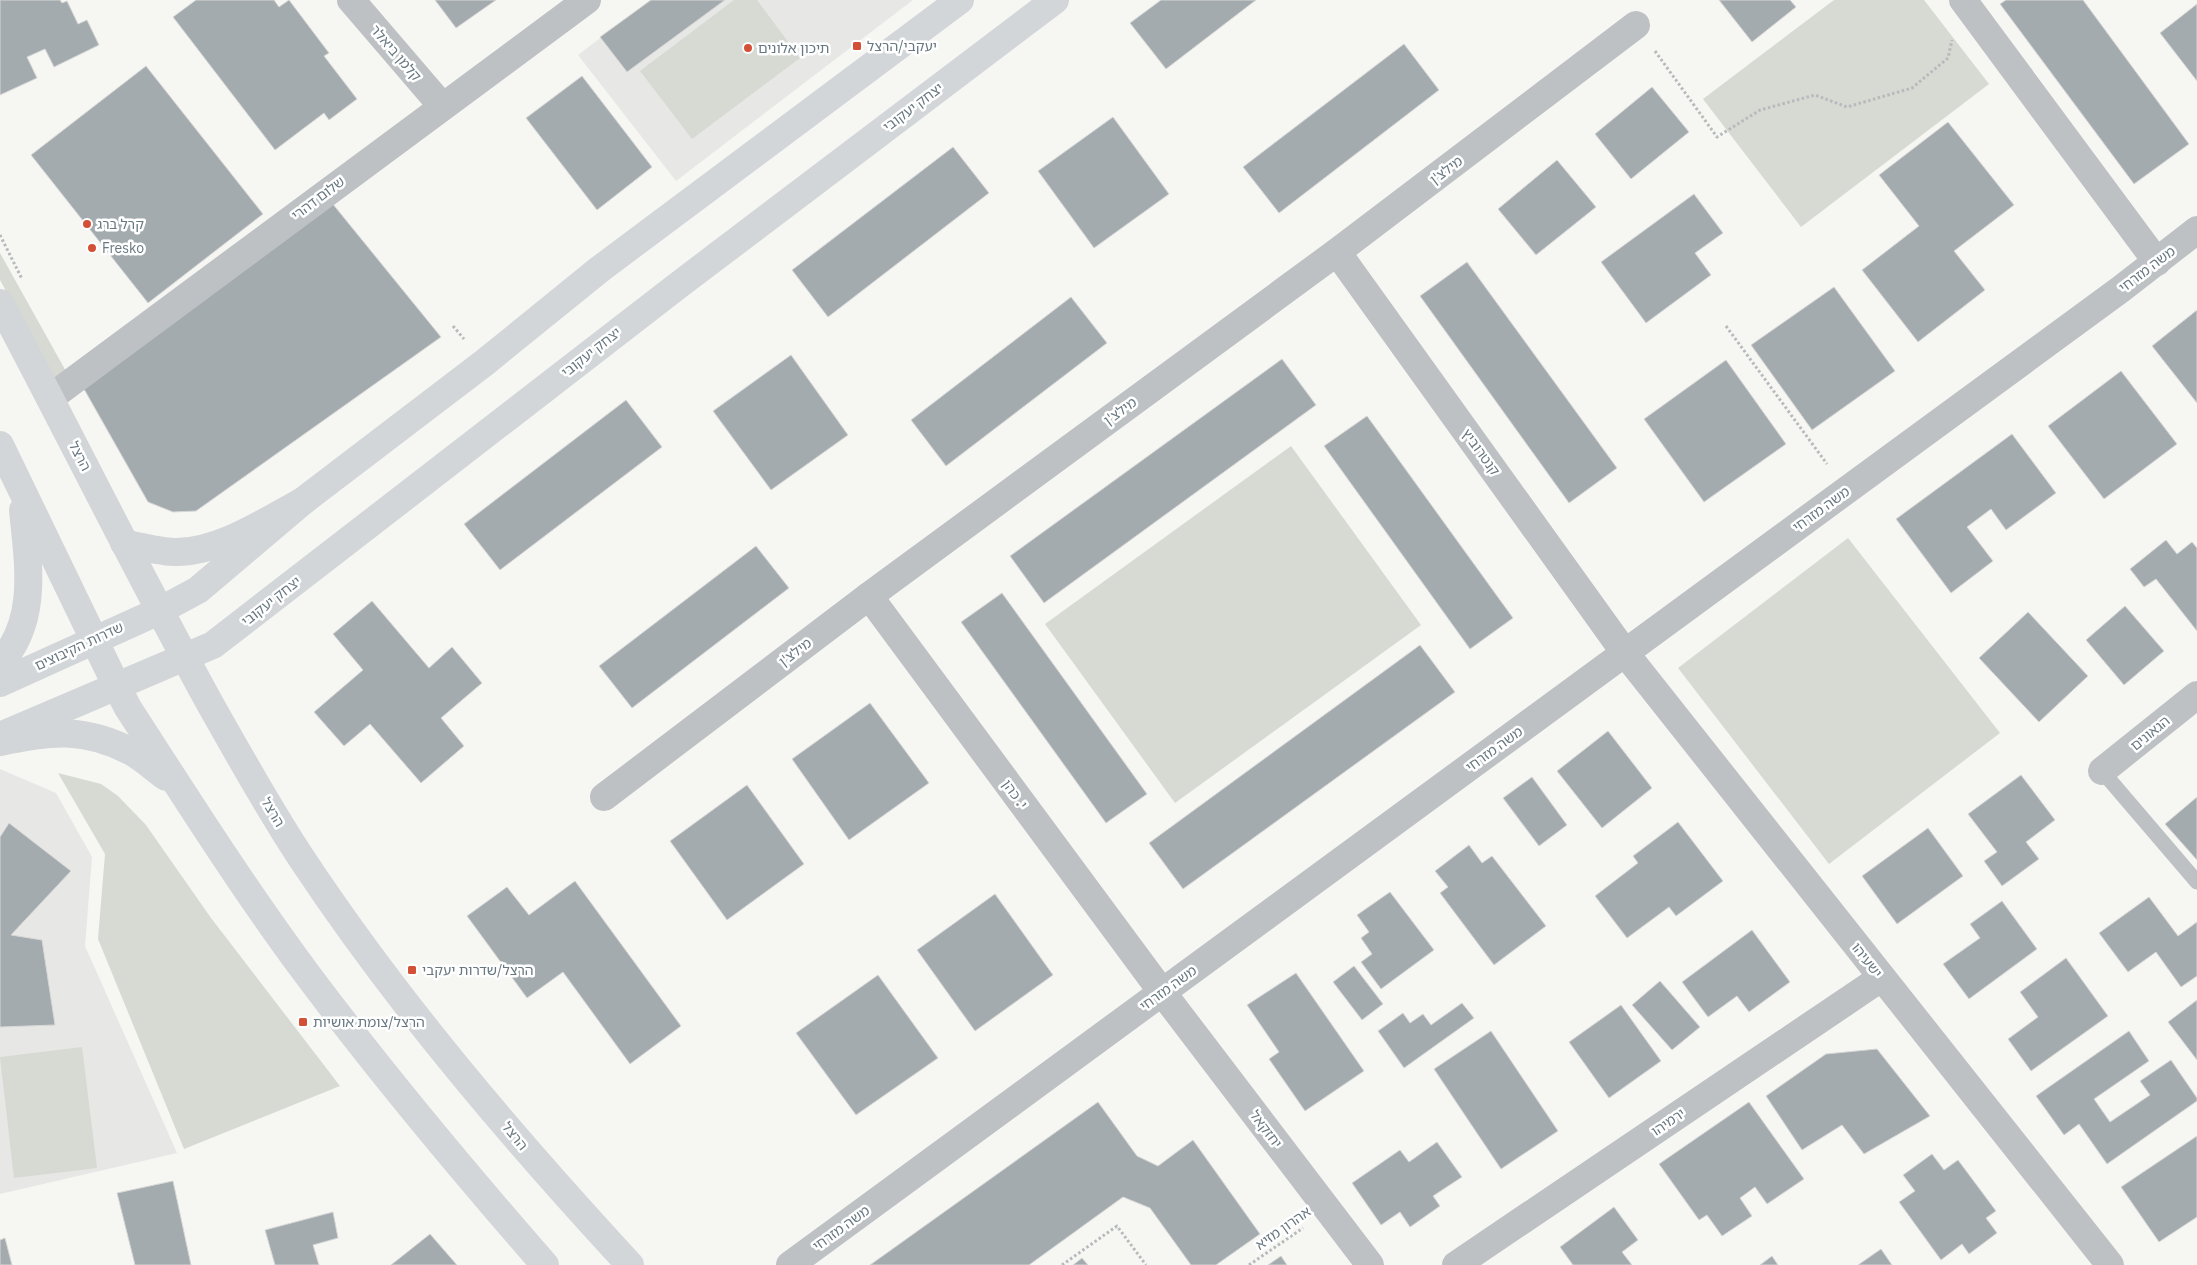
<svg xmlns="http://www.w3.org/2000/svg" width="2197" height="1265" viewBox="0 0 2197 1265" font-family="'IBM Plex Sans','Noto Sans Hebrew',sans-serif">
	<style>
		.built { fill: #e7e7e6 }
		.green { fill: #d6dad3 }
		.building { fill: #a3abaf; stroke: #d7d7d6 }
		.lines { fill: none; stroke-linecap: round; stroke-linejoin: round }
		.path { stroke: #b7babc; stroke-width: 3; stroke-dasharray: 2.5 2.5; stroke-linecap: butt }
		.lane { stroke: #bdc1c4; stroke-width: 15 }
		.street { stroke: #bdc1c4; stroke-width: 28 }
		.secondary { stroke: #d2d6d9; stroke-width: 28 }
		.primary { stroke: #d2d6d9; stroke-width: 28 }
		.poi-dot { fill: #d35036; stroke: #fff; stroke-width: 2 }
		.labels { text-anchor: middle; stroke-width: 5; stroke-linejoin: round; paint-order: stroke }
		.poi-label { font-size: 14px; fill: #687881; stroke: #fff; text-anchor: start }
		.street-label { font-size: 14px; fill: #687881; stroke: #fff }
	</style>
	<rect width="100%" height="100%" fill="#f6f6f3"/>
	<!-- built -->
	<g class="built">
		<polygon points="650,0 913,0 676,181 578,55"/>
		<polygon points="0,769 56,793 92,857 85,946 177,1153 0,1194"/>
	</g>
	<!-- green -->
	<g class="green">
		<polygon points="734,0 757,0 800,58 692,139 640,71"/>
		<polygon points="1834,0 1924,0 1989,84 1801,227 1703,99"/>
		<polygon points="0,253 67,373 55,381 0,280"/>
		<polygon points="1291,446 1421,625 1175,803 1045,624"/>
		<polygon points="1848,538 2000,733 1829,864 1678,668"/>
		<polygon points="58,773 101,784 118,796 146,825 211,918 340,1086 184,1149 98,939 105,854"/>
		<polygon points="82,1047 97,1168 14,1178 0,1057"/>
	</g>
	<!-- building -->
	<g class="building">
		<polygon points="0,0 60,0 62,3 67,1 78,24 87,20 99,45 54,67 45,49 27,57 37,78 0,95"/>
		<polygon points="196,0 274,0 279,7 289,0 329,53 324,56 357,99 329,120 324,113 275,150 173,17"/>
		<polygon points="435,0 496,0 456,28"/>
		<polygon points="651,0 725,0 627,72 600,37"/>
		<polygon points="1161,0 1256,0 1166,69 1130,23"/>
		<polygon points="1719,0 1790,0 1796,7 1752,42"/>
		<polygon points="2006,0 2083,0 2189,144 2134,184 2000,4"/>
		<polygon points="2197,4 2197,81 2160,33"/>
		<polygon points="1404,44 1439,90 1279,213 1243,167"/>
		<polygon points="146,66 263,214 148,303 31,155"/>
		<polygon points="582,76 652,167 597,210 526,118"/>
		<polygon points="1652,87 1689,132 1631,179 1595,134"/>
		<polygon points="1113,117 1169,194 1094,248 1038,171"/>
		<polygon points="1948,122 2014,205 1954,251 1985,290 1918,342 1862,270 1919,226 1879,175"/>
		<polygon points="953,147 989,193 828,317 792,270"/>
		<polygon points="1557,160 1596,207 1536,255 1498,209"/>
		<polygon points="1694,194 1723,233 1695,253 1711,275 1646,323 1601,262"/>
		<polygon points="332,203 441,337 196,511 173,512 148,502 84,389"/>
		<polygon points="1467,262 1617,468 1569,503 1420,296"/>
		<polygon points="1834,287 1895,371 1812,430 1751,345"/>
		<polygon points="1071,297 1107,343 946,466 911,420"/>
		<polygon points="2197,310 2197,403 2152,346"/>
		<polygon points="791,355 848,435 771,490 713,411"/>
		<polygon points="1282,359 1316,405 1044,603 1010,556"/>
		<polygon points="1726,360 1786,444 1704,502 1644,419"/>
		<polygon points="2121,371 2177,444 2104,499 2048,426"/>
		<polygon points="626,400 662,447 500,570 464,524"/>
		<polygon points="1367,416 1513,618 1470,649 1324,446"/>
		<polygon points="2012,434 2056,493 2006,530 1991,509 1967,527 1993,561 1951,593 1896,519"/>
		<polygon points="2166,540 2177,554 2192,542 2197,548 2197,631 2156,579 2144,587 2130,569"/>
		<polygon points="756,546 789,588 632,708 599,666"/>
		<polygon points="1002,593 1147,794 1106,823 961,622"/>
		<polygon points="372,601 429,668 452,647 482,683 441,718 464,746 421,783 370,724 344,746 314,712 363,670 333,634"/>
		<polygon points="2125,606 2164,651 2124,685 2086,640"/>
		<polygon points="2028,612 2088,676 2039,722 1979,658"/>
		<polygon points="1420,645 1455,692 1183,889 1149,843"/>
		<polygon points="870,703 929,783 849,840 792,759"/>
		<polygon points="1608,731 1652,788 1602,828 1557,771"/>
		<polygon points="2021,775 2055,820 2026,842 2039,859 2002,886 1984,861 1997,852 1968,814"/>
		<polygon points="1532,777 1567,825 1539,846 1503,798"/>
		<polygon points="747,785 804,864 727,920 670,841"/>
		<polygon points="2197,797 2197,860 2165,824"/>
		<polygon points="1678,822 1723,881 1676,916 1669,907 1627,938 1595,896 1638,863 1633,856"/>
		<polygon points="9,823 71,871 11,935 42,940 55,1025 0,1027 0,837"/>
		<polygon points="1928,828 1963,876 1897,924 1862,876"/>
		<polygon points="1469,845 1482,863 1492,856 1546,926 1494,965 1440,893 1448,887 1435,871"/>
		<polygon points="575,881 681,1026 630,1064 563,972 527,998 467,916 507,887 529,915"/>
		<polygon points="1390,892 1434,950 1381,989 1361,962 1372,954 1361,938 1369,932 1357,915"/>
		<polygon points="995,894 1053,975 975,1031 917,950"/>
		<polygon points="2149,897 2178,936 2197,922 2197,976 2181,987 2156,952 2128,972 2099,933"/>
		<polygon points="2002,901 2037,949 1969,999 1943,964 1980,938 1970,924"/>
		<polygon points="1752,930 1790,982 1749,1012 1737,996 1708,1017 1682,982"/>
		<polygon points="2066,958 2108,1016 2031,1071 2008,1039 2038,1017 2020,992"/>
		<polygon points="1354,966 1383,1004 1362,1020 1333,982"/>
		<polygon points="1296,973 1364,1071 1305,1111 1269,1059 1279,1052 1247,1005"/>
		<polygon points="878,975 938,1058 856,1115 796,1033"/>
		<polygon points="1660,981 1700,1027 1672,1050 1632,1005"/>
		<polygon points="2197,1000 2197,1060 2168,1022"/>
		<polygon points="1462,1003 1474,1018 1404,1068 1378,1031 1403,1013 1410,1023 1423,1014 1431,1025"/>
		<polygon points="1621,1005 1661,1061 1609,1098 1569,1042"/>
		<polygon points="1491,1031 1558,1131 1501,1169 1434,1069"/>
		<polygon points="2129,1031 2149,1061 2094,1099 2110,1122 2150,1095 2140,1081 2171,1060 2197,1098 2197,1101 2107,1164 2079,1124 2064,1135 2036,1096"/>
		<polygon points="1877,1049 1930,1116 1864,1154 1842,1125 1802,1150 1766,1096 1826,1054"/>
		<polygon points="1098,1102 1137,1156 1158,1166 1193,1140 1260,1234 1216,1265 1191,1265 1150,1208 1123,1197 1029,1265 870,1265"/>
		<polygon points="1749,1102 1804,1179 1767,1204 1755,1187 1740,1198 1752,1216 1722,1236 1707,1215 1699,1220 1659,1164"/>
		<polygon points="2197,1136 2197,1217 2159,1242 2121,1187"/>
		<polygon points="1437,1142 1462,1177 1433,1196 1440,1206 1410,1227 1400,1212 1381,1225 1352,1183 1400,1150 1409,1162"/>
		<polygon points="1932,1154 1944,1170 1958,1160 1996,1211 1986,1218 1997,1233 1969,1254 1962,1244 1941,1260 1899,1202 1915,1191 1903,1175"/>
		<polygon points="173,1181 191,1265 135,1265 117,1193"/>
		<polygon points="1614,1207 1638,1240 1622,1252 1632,1265 1573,1265 1560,1247"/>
		<polygon points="333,1212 338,1238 313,1245 319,1265 275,1265 265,1230"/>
		<polygon points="430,1234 457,1265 391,1265"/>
		<polygon points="5,1238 12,1265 0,1265 0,1240"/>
		<polygon points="1881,1249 1892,1265 1858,1265"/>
		<polygon points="1281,1256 1287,1265 1268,1265"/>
		<polygon points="1772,1256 1778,1265 1760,1265"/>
		<polygon points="1082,1258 1088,1265 1073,1265"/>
	</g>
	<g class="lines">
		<!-- path -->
		<g class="path">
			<polyline points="1655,51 1717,137 1760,110 1815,95 1847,107 1912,88 1948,58 1952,40"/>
			<polyline points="0,235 22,279"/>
			<polyline points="453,326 464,339"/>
			<polyline points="1726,326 1827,464"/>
			<polyline points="1062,1265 1117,1226 1146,1265"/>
			<polyline points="1249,1265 1303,1228"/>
		</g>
		<!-- lane -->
		<polyline class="lane" points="2102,771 2197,882"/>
		<!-- street -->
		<g class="street">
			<polyline points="351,0 442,106"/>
			<polyline points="1963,0 2157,262"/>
			<polyline points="1337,252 1625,653 2110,1265"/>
			<polyline points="50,398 587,0"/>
			<polyline points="869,596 1162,992 1370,1265"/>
			<polyline points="2102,771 2197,695"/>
			<polyline points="604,797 869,596 1337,252 1636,25"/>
			<polyline points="790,1265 2121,289 2197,230"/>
			<polyline points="1456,1265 1881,978"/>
		</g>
		<!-- secondary -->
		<g class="secondary">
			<polyline points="0,683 159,611 198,590 303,501 484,363 600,269 960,0"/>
			<polyline points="0,736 213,645 680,284 1055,0"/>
		</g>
		<!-- primary -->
		<g class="primary">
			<path d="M0,303C72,438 139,576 213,709C242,760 270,811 302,859C398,1004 512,1137 630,1265"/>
			<path d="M0,445L117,687L128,708C185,796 241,885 304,970C380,1072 462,1170 545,1265"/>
			<path d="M124,543C141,547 157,551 174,552C218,553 266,521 303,501"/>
			<path d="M0,663C39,620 28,563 23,510"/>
			<path d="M0,742C50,731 85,727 132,752C144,759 155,769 166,777"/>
		</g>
	</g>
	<!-- markers -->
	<g class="poi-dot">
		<rect x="852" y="41" width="10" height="10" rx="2.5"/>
		<circle cx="748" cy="48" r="5"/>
		<circle cx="87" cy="224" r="5"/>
		<circle cx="92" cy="248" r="5"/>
		<rect x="407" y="965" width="10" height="10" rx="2.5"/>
		<rect x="298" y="1017" width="10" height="10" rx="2.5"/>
	</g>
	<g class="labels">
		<!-- poi labels -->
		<g class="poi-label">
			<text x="867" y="51">יעקבי/הרצל</text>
			<text x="758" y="53">תיכון אלונים</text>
			<text x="97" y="229">קרל ברג</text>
			<text x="102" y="253">Fresko</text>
			<text x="422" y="975">הרצל/שדרות יעקבי</text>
			<text x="313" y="1027">הרצל/צומת אושיות</text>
		</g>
		<!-- street labels -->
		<g class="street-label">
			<text transform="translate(396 53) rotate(49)" y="5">קלמן ביאלר</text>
			<text transform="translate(913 107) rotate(-37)" y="5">יצחק יעקובי</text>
			<text transform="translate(1446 170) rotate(-37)" y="5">מילצ'ן</text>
			<text transform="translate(318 198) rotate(-37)" y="5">שלום דהרי</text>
			<text transform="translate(2147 269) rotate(-37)" y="5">משה מזרחי</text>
			<text transform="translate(591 352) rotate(-38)" y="5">יצחק יעקובי</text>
			<text transform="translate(1120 411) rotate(-36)" y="5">מילצ'ן</text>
			<text transform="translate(1481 452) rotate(54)" y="5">קנטרוביץ</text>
			<text transform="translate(80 456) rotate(63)" y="5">הרצל</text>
			<text transform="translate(1821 509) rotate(-36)" y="5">משה מזרחי</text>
			<text transform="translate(271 601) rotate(-38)" y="5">יצחק יעקובי</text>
			<text transform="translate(79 646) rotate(-25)" y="5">שדרות הקיבוצים</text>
			<text transform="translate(795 652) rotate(-37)" y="5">מילצ'ן</text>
			<text transform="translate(2150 733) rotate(-39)" y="5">הגאונים</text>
			<text transform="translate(1494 749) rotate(-36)" y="5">משה מזרחי</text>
			<text transform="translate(1015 794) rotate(54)" y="5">י. כהן</text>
			<text transform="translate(273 812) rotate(59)" y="5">הרצל</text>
			<text transform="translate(1867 960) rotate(52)" y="5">ישעיהו</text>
			<text transform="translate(1168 988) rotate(-36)" y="5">משה מזרחי</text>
			<text transform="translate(1668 1122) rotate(-34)" y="5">ירמיהו</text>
			<text transform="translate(1266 1129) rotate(53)" y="5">יחזקאל</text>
			<text transform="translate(515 1136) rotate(51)" y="5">הרצל</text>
			<text transform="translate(841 1228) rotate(-36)" y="5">משה מזרחי</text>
			<text transform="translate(1283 1228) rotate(-35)" y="5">אהרון מזיא</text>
		</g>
	</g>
</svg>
